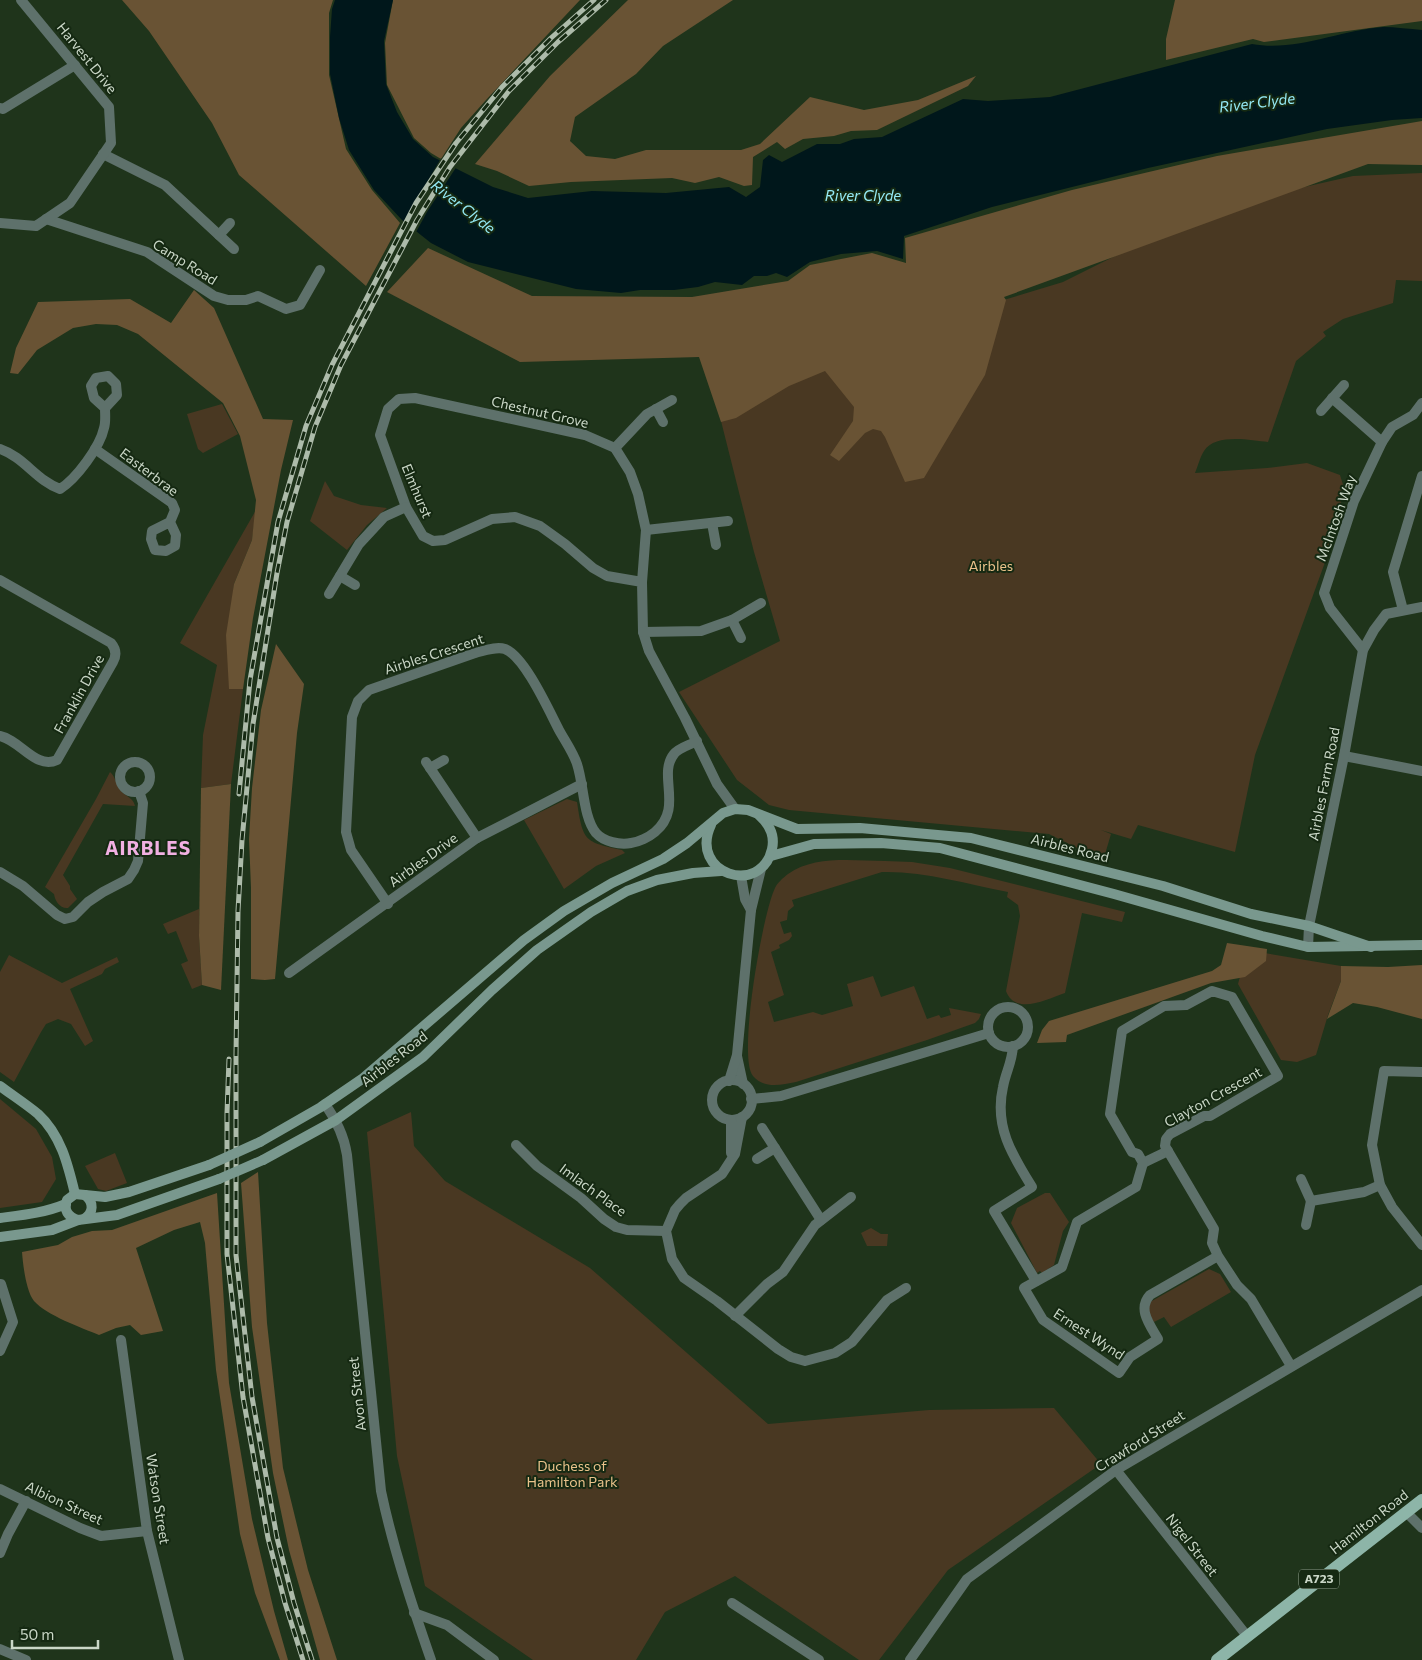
<svg xmlns="http://www.w3.org/2000/svg" width="1422" height="1660" viewBox="0 0 1422 1660" font-family="Commissioner,sans-serif">
	<style>
		.green { fill: #493822 }
		.forest { fill: #695334 }
		.water { fill: #00171b }
		.pier { fill: #1f341b }
		.lines { fill: none; stroke-linecap: round; stroke-linejoin: round }
		.street { stroke: #5e716b; stroke-width: 10 }
		.secondary { stroke: #79988e; stroke-width: 10 }
		.primary { stroke: #8db5a8; stroke-width: 12 }
		.rail-casing { stroke: #adbbaa; stroke-width: 5 }
		.rail { stroke: #152912; stroke-width: 3; stroke-dasharray: 9; stroke-linecap: butt }
		.secondary-bridge { stroke: #79988e; stroke-width: 10 }
		.labels { text-anchor: middle; stroke-width: 4; stroke-linejoin: round; paint-order: stroke }
		.shield { fill: #152912; stroke: #94a391; stroke-width: 1 }
		.shield-label { font-size: 12px; font-weight: bold; fill: #cad7c7 }
		.street-label { font-size: 14px; fill: #cad7c7; stroke: #152912 }
		.park-label { font-size: 14px; fill: #eac28b; stroke: #152912 }
		.water-label { font-size: 15px; font-style: italic; fill: #95eaf6; stroke: #152912 }
		.district-label { font-size: 19px; font-weight: bold; letter-spacing: 1px; fill: #f1b0e2; stroke: #152912 }
	</style>
	<rect width="100%" height="100%" fill="#1f341b"/>
	<!-- green -->
	<g class="green">
		<path d="M1422,173V281L1396,280L1393,303L1343,319L1323,332L1326,336L1296,361L1268,442C1250,440 1215,433 1204,451C1200,457 1198,466 1195,473L1267,468L1307,463L1340,475L1344,488L1332,543L1255,755L1235,852L1138,825L1131,839L1101,830L1111,834L1103,861L1049,834L789,810L769,805L737,780L679,692L780,641L754,552L718,409L997,302L1063,282L1211,208L1353,176Z"/>
		<polygon points="222,404 238,434 203,453 198,449 187,414"/>
		<polygon points="325,481 334,496 361,505 387,508 367,525 347,550 310,521"/>
		<polygon points="256,510 252,540 234,584 229,689 243,689 231,784 201,788 203,735 217,665 180,643"/>
		<path d="M110,772C116,777 116,785 121,791C126,797 133,797 135,806L103,804L63,875L70,886V889L77,899L68,908C60,909 55,901 54,894L45,887L96,799Z"/>
		<path d="M567,799L577,802C583,841 584,842 622,850L625,853L596,866L564,889L524,820Z"/>
		<path d="M885,861L912,862L950,868L1125,912L1122,922L1082,913L1065,993C1047,999 1015,1016 1006,991L1020,916L1018,905L1007,897L1008,892C967,884 924,871 882,872L792,900L794,906L788,911L787,920L780,922L784,934L791,932L792,936L789,940L779,945L780,948L771,952L784,995L768,1002L774,1022L813,1012L822,1015L853,1006L847,984L873,976L881,997L914,986L927,1019L939,1015L941,1018L951,1015L949,1008L981,1014L979,1019L975,1023L927,1040L796,1082C781,1085 764,1089 753,1076C737,1057 763,912 775,888C777,883 783,878 788,874C815,855 853,861 885,861Z"/>
		<polygon points="199,909 199,936 202,985 192,989 181,964 188,961 176,931 168,934 163,924"/>
		<polygon points="1247,950 1341,966 1341,981 1328,1015 1316,1055 1297,1062 1281,1060 1238,984"/>
		<polygon points="9,955 62,983 117,957 119,962 105,969 102,974 70,989 93,1041 85,1046 71,1024 58,1019 51,1022 46,1024 41,1032 14,1082 0,1072 0,972"/>
		<polygon points="0,1099 36,1129 52,1157 56,1179 42,1202 0,1208"/>
		<polygon points="411,1112 414,1146 445,1181 590,1268 768,1424 929,1410 1054,1408 1101,1464 948,1570 879,1660 859,1660 735,1576 665,1612 636,1660 533,1660 425,1586 397,1456 367,1132"/>
		<polygon points="115,1153 127,1183 106,1191 98,1189 85,1166"/>
		<polygon points="1045,1193 1050,1193 1069,1222 1063,1231 1054,1265 1042,1273 1040,1271 1037,1273 1011,1223 1017,1208"/>
		<polygon points="871,1228 881,1234 888,1234 887,1246 867,1246 861,1233"/>
		<polygon points="1209,1269 1220,1274 1231,1292 1171,1327 1164,1317 1154,1322 1147,1311 1150,1302"/>
	</g>
	<!-- forest -->
	<g class="forest">
		<polygon points="122,0 333,0 329,13 329,75 346,149 372,190 400,223 366,286 239,175 212,123 149,31"/>
		<polygon points="393,0 580,0 486,100 461,128 441,159 431,153 414,138 387,85 385,43"/>
		<polygon points="628,0 733,0 663,46 636,74 575,117 570,141 586,156 615,159 646,150 741,150 760,144 810,97 864,110 918,100 976,76 968,86 877,130 851,131 834,136 803,139 785,149 777,142 753,157 752,185 744,186 719,177 695,183 672,178 571,182 529,186 497,171 475,164 550,76"/>
		<polygon points="1175,0 1422,0 1422,21 1264,42 1253,39 1166,60 1166,39"/>
		<polygon points="1422,121 1422,165 1368,164 1004,297 1006,300 985,375 924,478 905,482 885,437 881,431 873,429 865,433 839,461 830,455 853,421 854,407 825,371 789,386 736,418 721,422 699,357 520,362 387,292 428,248 532,296 692,297 788,281 810,265 872,253 906,263 905,238 1072,190 1217,156"/>
		<polygon points="194,290 214,308 263,419 293,420 281,470 253,618 243,689 229,689 226,635 234,584 252,540 256,500 240,436 223,403 138,334 117,325 96,324 73,328 37,350 18,374 10,373 16,348 38,302 130,299 171,323"/>
		<polygon points="276,644 304,684 297,733 275,979 265,980 251,979 251,888 249,839 252,788 261,710"/>
		<polygon points="231,784 221,990 202,985 199,936 201,788"/>
		<polygon points="1227,943 1267,949 1266,961 1245,977 1211,983 1067,1035 1066,1042 1037,1043 1042,1030 1049,1021 1212,971 1221,965"/>
		<polygon points="1422,965 1422,1019 1377,1007 1353,1003 1327,1019 1341,981 1341,966 1388,967"/>
		<polygon points="258,1172 267,1323 283,1468 308,1570 337,1660 320,1660 289,1550 273,1473 252,1327 241,1183"/>
		<path d="M217,1193L229,1383L252,1519L274,1611L288,1660H280L255,1593L240,1534L216,1370L205,1243L200,1222L174,1230L136,1248L163,1331L141,1335L130,1325L116,1328L99,1335C82,1328 46,1315 34,1301C26,1291 23,1265 22,1252L58,1245L72,1237L92,1231L112,1230Z"/>
	</g>
	<!-- water -->
	<path class="water" d="M335,0H393L384,41L386,84L397,112L413,139L433,157L493,187L528,198L592,191L666,193L729,187L746,197L760,187L763,160L769,155L782,162L817,144H840L854,139L882,137L963,99L988,101L1050,97L1252,44C1296,52 1340,30 1383,27C1396,27 1409,29 1422,30V118L1392,120L1327,129L1148,168L992,207L904,236L903,259L877,251L841,254L810,262L787,277L776,273L767,276H754L742,285L715,282L698,287L674,290H640L621,293L576,289L468,262L431,243L402,220L374,190L349,150L339,118L330,74V37L332,9Z"/>
	<!-- pier -->
	<polygon class="pier" points="441,158 457,166 427,212 415,234 403,224"/>
	<g class="lines">
		<!-- street -->
		<g class="street">
			<polyline points="0,108 3,109 75,65"/>
			<polyline points="103,154 165,185 234,249"/>
			<polyline points="46,219 147,252 214,296 228,300 246,300 258,296 286,309 300,305 320,270"/>
			<polyline points="0,223 36,226 70,203 111,143 109,107 21,0"/>
			<polyline points="219,235 230,223"/>
			<polyline points="1332,398 1382,442"/>
			<polyline points="656,409 663,422"/>
			<polyline points="1321,411 1344,385"/>
			<polyline points="615,448 647,414 672,400"/>
			<path d="M0,449C24,457 37,481 60,489C76,479 100,447 104,428C106,422 105,414 105,408L94,398L91,386L96,378L108,376L116,384L117,395L105,408"/>
			<polyline points="95,449 172,503 175,510 170,522 152,531 151,539 155,550 166,551 175,546 176,535 170,522"/>
			<polyline points="712,523 716,545"/>
			<polyline points="646,530 728,521"/>
			<polyline points="340,576 355,585"/>
			<path d="M0,580L111,643C116,649 117,655 113,662L57,760C36,770 20,740 0,736"/>
			<polyline points="642,582 607,576 593,568 565,544 540,526 515,517 492,519 445,540 433,541 423,536 406,507 380,435 388,409 399,399 415,398 585,435 615,448 630,472 638,494 646,530 642,582 643,632 649,651 685,718 717,784 735,809"/>
			<polyline points="329,594 359,544 384,517 406,507"/>
			<polyline points="1403,610 1393,572 1422,476"/>
			<polyline points="732,620 741,638"/>
			<polyline points="643,632 701,631 732,620 761,603"/>
			<polyline points="1363,650 1330,608 1324,593 1354,501 1382,442 1392,427 1413,415 1422,403"/>
			<polyline points="1344,756 1422,771"/>
			<polyline points="426,762 477,838"/>
			<circle cx="135" cy="777" r="15"/>
			<polyline points="430,768 444,760"/>
			<polyline points="0,872 23,886 57,915 65,919 73,917 88,902 103,892 128,879 134,870 138,861 143,803 139,791"/>
			<polyline points="741,876 745,899 751,910"/>
			<path d="M388,904L351,850L346,832L352,717L358,701L369,690L475,653C484,651 496,646 505,649C525,657 549,711 559,730C565,741 573,752 577,764C584,785 583,817 596,833C604,842 620,845 631,843C639,842 649,837 655,832C684,808 657,775 674,754C678,748 690,745 697,741"/>
			<polyline points="1308,947 1309,926 1344,756 1363,650 1374,630 1386,614 1422,607"/>
			<polyline points="289,973 477,838 582,784"/>
			<circle cx="1008" cy="1027" r="20"/>
			<path d="M1013,1046C1012,1063 1006,1071 1003,1087C994,1126 1012,1155 1032,1187L994,1211L1036,1281"/>
			<polyline points="737,1056 743,1084"/>
			<polyline points="1422,1072 1384,1071 1372,1145 1380,1185 1392,1207 1422,1245"/>
			<circle cx="732" cy="1100" r="20"/>
			<polyline points="729,1081 737,1055 751,910 761,869"/>
			<polyline points="751,1099 781,1096 989,1033"/>
			<path d="M325,1104C336,1120 344,1135 347,1155L381,1491C393,1548 412,1605 431,1660"/>
			<polyline points="742,1117 735,1154 722,1174 686,1198 680,1204 675,1210 666,1231 672,1259 684,1278 717,1301 778,1349 791,1357 805,1361 835,1353 852,1342 887,1300 906,1288"/>
			<polyline points="731,1120 731,1153"/>
			<polyline points="762,1128 821,1220"/>
			<polyline points="516,1145 537,1166 581,1198 604,1219 616,1227 627,1230 666,1231"/>
			<polyline points="757,1159 775,1148"/>
			<polyline points="1143,1163 1168,1151"/>
			<polyline points="1301,1179 1311,1201"/>
			<polyline points="1306,1225 1311,1201 1364,1192 1380,1185"/>
			<path d="M1218,1256L1150,1295C1137,1309 1150,1325 1158,1339L1130,1357L1119,1373L1043,1320L1024,1288L1062,1267L1077,1222L1136,1187L1143,1163L1138,1154L1132,1152L1110,1114L1122,1031L1164,1006L1186,1005L1212,991L1232,997L1278,1076L1210,1116H1204L1170,1134L1166,1139L1165,1146L1214,1229L1212,1243L1218,1256L1237,1285L1251,1299L1291,1366"/>
			<polyline points="735,1316 767,1284 783,1272 815,1225 851,1197"/>
			<polyline points="121,1340 147,1531 179,1660"/>
			<polyline points="0,1351 13,1322 1,1284"/>
			<polyline points="1116,1470 1247,1636"/>
			<polyline points="0,1489 80,1528 101,1536 147,1531"/>
			<polyline points="1406,1512 1422,1528"/>
			<polyline points="0,1553 8,1534 26,1501"/>
			<polyline points="732,1603 819,1660"/>
			<polyline points="414,1613 447,1625 494,1660"/>
			<polyline points="0,1649 26,1660"/>
			<polyline points="910,1660 967,1579 1116,1470 1422,1290"/>
		</g>
		<!-- secondary -->
		<g class="secondary">
			<path d="M711,825C688,874 761,897 772,849C775,836 769,824 759,815"/>
			<polyline points="771,856 814,844 881,843 940,848 1114,894 1262,936 1308,947 1422,945"/>
			<path d="M0,1086C12,1095 26,1104 38,1114C61,1135 68,1165 75,1194"/>
			<polyline points="260,1142 321,1107 362,1079 524,940 564,911 612,883 663,859 687,843 723,813 735,809 748,810 797,829 860,828 971,838 1163,886 1251,914 1309,926 1371,947"/>
			<polyline points="263,1160 336,1120 423,1057 492,990 537,950 591,912 627,891 657,880 693,873 721,871"/>
			<path d="M0,1218C23,1215 44,1213 66,1204"/>
			<path d="M84,1219C94,1213 94,1202 85,1195"/>
			<path d="M78,1220C68,1217 63,1210 67,1200L75,1194L105,1197L129,1192L209,1165"/>
			<polyline points="0,1237 52,1230 78,1220 117,1215 219,1179"/>
		</g>
		<!-- primary -->
		<polyline class="primary" points="1217,1660 1422,1500"/>
		<defs>
			<g id="rail">
				<polyline points="239,794 250,680 278,522 306,426 332,365 416,203 456,143 502,87 551,38 594,0"/>
				<polyline points="229,1059 227,1113 227,1254 243,1397 268,1538 285,1603 303,1660"/>
				<polyline points="312,1660 294,1603 277,1538 252,1397 236,1255 236,1055 238,911 242,840 253,724 277,573 287,522 315,427 341,365 417,220 450,167 509,91 558,42 606,0"/>
			</g>
		</defs>
		<!-- rail casing -->
		<use href="#rail" class="rail-casing"/>
		<!-- rail -->
		<use href="#rail" class="rail"/>
		<!-- secondary-bridge -->
		<g class="secondary-bridge">
			<polyline points="209,1165 260,1142"/>
			<polyline points="219,1179 263,1160"/>
		</g>
	</g>
	<g class="labels">
		<!-- shield labels -->
		<rect class="shield" x="1299" y="1569.5" width="40" height="19" rx="4"/>
		<g class="shield-label">
			<text x="1319" y="1583">A723</text>
		</g>
		<!-- street labels -->
		<g class="street-label">
			<text transform="translate(87 58) rotate(51)" y="5">Harvest Drive</text>
			<text transform="translate(185 262) rotate(32)" y="5">Camp Road</text>
			<text transform="translate(540 412) rotate(13)" y="5">Chestnut Grove</text>
			<text transform="translate(149 472) rotate(37)" y="5">Easterbrae</text>
			<text transform="translate(417 491) rotate(67)" y="5">Elmhurst</text>
			<text transform="translate(1336 518) rotate(-70)" y="5">McIntosh Way</text>
			<text transform="translate(434 654) rotate(-18)" y="5">Airbles Crescent</text>
			<text transform="translate(79 694) rotate(-61)" y="5">Franklin Drive</text>
			<text transform="translate(1324 784) rotate(-79)" y="5">Airbles Farm Road</text>
			<text transform="translate(1070 848) rotate(14)" y="5">Airbles Road</text>
			<text transform="translate(423 860) rotate(-36)" y="5">Airbles Drive</text>
			<text transform="translate(394 1059) rotate(-38)" y="5">Airbles Road</text>
			<text transform="translate(1213 1097) rotate(-29)" y="5">Clayton Crescent</text>
			<text transform="translate(593 1190) rotate(36)" y="5">Imlach Place</text>
			<text transform="translate(1089 1334) rotate(33)" y="5">Ernest Wynd</text>
			<text transform="translate(357 1394) rotate(-96)" y="5">Avon Street</text>
			<text transform="translate(1140 1441) rotate(-32)" y="5">Crawford Street</text>
			<text transform="translate(158 1499) rotate(81)" y="5">Watson Street</text>
			<text transform="translate(64 1503) rotate(25)" y="5">Albion Street</text>
			<text transform="translate(1369 1522) rotate(-38)" y="5">Hamilton Road</text>
			<text transform="translate(1192 1545) rotate(52)" y="5">Nigel Street</text>
		</g>
		<!-- park labels -->
		<g class="park-label">
			<text x="991" y="571">Airbles</text>
			<text x="572" y="1471">Duchess of<tspan x="572" dy="16">Hamilton Park</tspan></text>
		</g>
		<!-- water labels -->
		<g class="water-label">
			<text transform="translate(1257 103) rotate(-7)" y="5">River Clyde</text>
			<text x="863" y="201">River Clyde</text>
			<text transform="translate(463 207) rotate(38)" y="5">River Clyde</text>
		</g>
		<!-- district labels -->
		<g class="district-label">
			<text x="148" y="855">AIRBLES</text>
		</g>
	</g>
	<!-- scale -->
	<path d="M12 1640v8h86v-8" fill="none" stroke="#cad7c7" stroke-width="2.5"/>
	<text x="20" y="1640" font-size="15" fill="#cad7c7" stroke="#152912" stroke-width="4" paint-order="stroke">50 m</text>
</svg>
